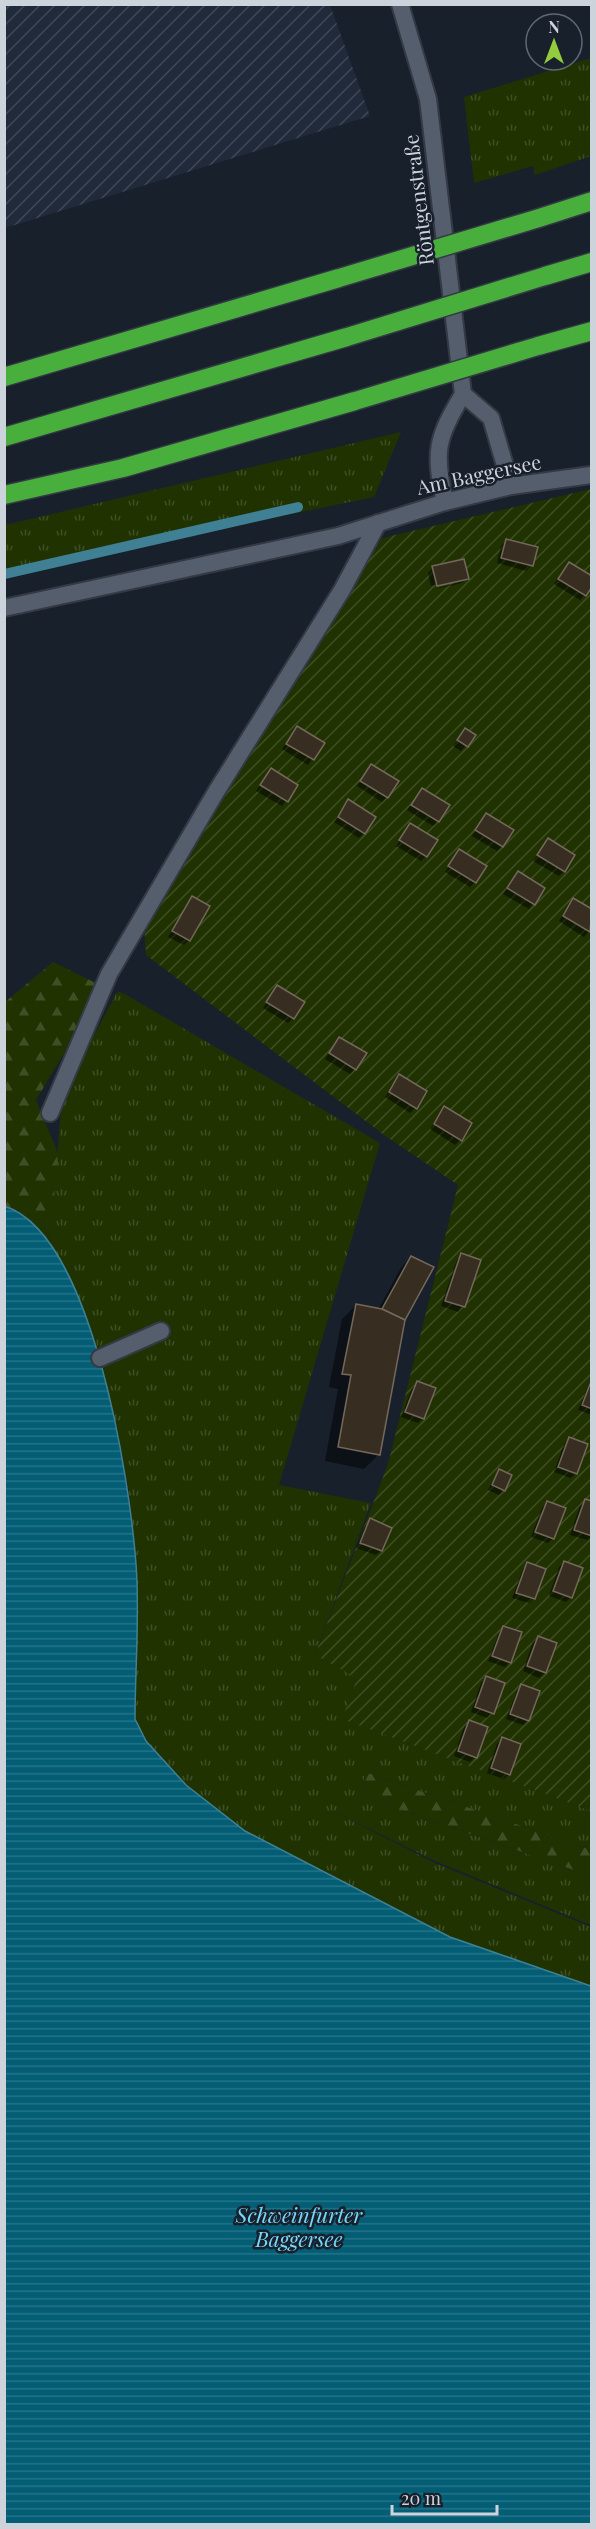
<svg xmlns="http://www.w3.org/2000/svg" width="596" height="2529" viewBox="0 0 596 2529" font-family="'Playfair Display',serif">
	<style>
		.industrial { fill: url(#industrial-furrows) }
		.grass { fill: url(#grass-tufts) }
		.forest { fill: url(#forest-firs) }
		.garden { fill: url(#garden-furrows) }
		.water { fill: url(#water-rules); stroke: #3f8094; stroke-width: 1.5 }
		.shadow { fill: #0007 }
		.lines { fill: none; stroke-linecap: round; stroke-linejoin: round }
		.stream { stroke: #3f8094; stroke-width: 10 }
		.building { fill: #372d21; stroke: #74685b; stroke-width: 1.5 }
		.service-casing { stroke: #343944; stroke-width: 20 }
		.minor-casing { stroke: #343944; stroke-width: 20 }
		.motorway-casing { stroke: #343944; stroke-width: 21 }
		.service { stroke: #555e6c; stroke-width: 16 }
		.minor { stroke: #555e6c; stroke-width: 16 }
		.motorway { stroke: #48af3d; stroke-width: 18 }
		.motorway-bridge-casing { stroke: #343944; stroke-width: 21; stroke-linecap: butt }
		.motorway-bridge { stroke: #48af3d; stroke-width: 18 }
		.labels { text-anchor: middle; stroke-width: 5; stroke-linejoin: round; paint-order: stroke }
		.street-label { font-size: 20px; fill: #cdd3db; stroke: #18202c }
		.water-label { font-size: 21px; font-style: italic; fill: #74d8fb; stroke: #18202c }
	</style>
	<defs>
		<pattern id="industrial-furrows" width="10" height="10" patternUnits="userSpaceOnUse" patternTransform="scale(1.5)"><rect width="10" height="10" fill="#202a3b"/><path d="M-1 1l2-2M0 10L10 0M9 11l2-2" fill="none" stroke="#3f4857"/></pattern>
		<pattern id="grass-tufts" width="24" height="20" patternUnits="userSpaceOnUse" patternTransform="scale(1.5)"><rect width="24" height="20" fill="#1f3200"/><path d="M3 7l-1-3M5 7V3M7 7l1-3M15 17l-1-3M17 17v-4M19 17l1-3" fill="none" stroke="#3e4f25"/></pattern>
		<pattern id="forest-firs" width="22" height="20" patternUnits="userSpaceOnUse" patternTransform="scale(1.5)"><rect width="22" height="20" fill="#1f3200"/><path d="M5 1l3.5 6h-7zM16 11l3.5 6h-7z" fill="#3e4f25"/></pattern>
		<pattern id="garden-furrows" width="10" height="10" patternUnits="userSpaceOnUse" patternTransform="scale(1.5)"><rect width="10" height="10" fill="#1f3200"/><path d="M-1 1l2-2M0 10L10 0M9 11l2-2" fill="none" stroke="#3e4f25"/></pattern>
		<pattern id="water-rules" width="6" height="5" patternUnits="userSpaceOnUse" patternTransform="scale(1.5)"><rect width="6" height="5" fill="#025d75"/><path d="M0 2.5h6" fill="none" stroke="#267388"/></pattern>
	</defs>
	<rect width="100%" height="100%" fill="#18202c"/>
	<!-- industrial -->
	<polygon class="industrial" points="5,4 330,5 370,116 5,228"/>
	<!-- grass -->
	<g class="grass">
		<polygon points="591,58 591,156 535,175 533,166 474,183 464,97"/>
		<polygon points="401,432 374,497 5,573 5,525"/>
		<polygon points="117,992 123,993 380,1143 279,1485 371,1503 315,1655 357,1677 343,1719 591,1811 591,1850 365,1772 362,1796 591,1876 591,1925 435,1861 323,1806 435,1863 591,1927 591,1986 450,1937 245,1831 186,1785 146,1741 135,1719 136,1567 128,1485 100,1358 77,1292 50,1245 62,1096"/>
	</g>
	<!-- forest -->
	<g class="forest">
		<polygon points="53,962 104,987 36,1100 58,1153 50,1245 19,1211 5,1206 4,1003"/>
		<polygon points="365,1772 591,1850 591,1876 362,1796"/>
	</g>
	<!-- garden -->
	<polygon class="garden" points="591,489 591,1811 342,1719 357,1678 315,1655 388,1464 458,1185 384,1135 146,955 144,925 382,538"/>
	<!-- water -->
	<path class="water" d="M4,1206C93,1233 130,1483 136,1564C140,1615 135,1668 135,1719L146,1741L186,1785L245,1831L450,1937L591,1986V2524H5Z"/>
	<!-- shadow -->
	<g class="shadow">
		<polygon points="507,541 536,548 531,566 526,571 497,563 501,546"/>
		<polygon points="569,564 585,595 580,600 554,584"/>
		<polygon points="433,568 467,578 462,583 432,590 463,581 463,578 431,586 428,573"/>
		<polygon points="297,728 322,744 308,765 282,749"/>
		<polygon points="465,730 474,735 461,751 453,746"/>
		<polygon points="371,766 387,797 382,802 357,786"/>
		<polygon points="271,770 296,786 282,806 256,791"/>
		<polygon points="422,790 438,821 433,826 407,810"/>
		<polygon points="348,801 364,833 359,838 334,822"/>
		<polygon points="486,815 502,846 497,851 472,836"/>
		<polygon points="410,825 426,856 421,861 396,846"/>
		<polygon points="548,840 564,871 559,876 533,861"/>
		<polygon points="459,851 475,882 470,887 445,872"/>
		<polygon points="518,873 543,889 529,909 503,894"/>
		<polygon points="192,898 189,940 184,945 168,937"/>
		<polygon points="573,900 592,911 592,928 584,937 559,921"/>
		<polygon points="277,987 293,1018 288,1023 263,1008"/>
		<polygon points="339,1038 355,1069 350,1074 325,1059"/>
		<polygon points="400,1076 415,1108 410,1113 385,1097"/>
		<polygon points="445,1108 460,1140 455,1145 430,1129"/>
		<polygon points="462,1255 479,1261 463,1306 458,1312 441,1306 457,1260"/>
		<polygon points="411,1257 404,1320 378,1455 364,1469 325,1461 338,1389 329,1387 342,1319 356,1305 378,1310 401,1268"/>
		<polygon points="592,1378 592,1415 578,1410"/>
		<polygon points="417,1383 423,1418 418,1423 401,1417 412,1388"/>
		<polygon points="569,1439 576,1473 571,1478 554,1472 564,1444"/>
		<polygon points="499,1471 504,1490 499,1495 488,1490"/>
		<polygon points="585,1501 592,1536 587,1540 570,1535 580,1506"/>
		<polygon points="547,1503 553,1538 548,1543 531,1537 542,1508"/>
		<polygon points="371,1519 381,1550 376,1555 356,1548 366,1524"/>
		<polygon points="564,1562 571,1597 566,1602 549,1596 559,1567"/>
		<polygon points="528,1564 534,1598 529,1603 512,1598 523,1569"/>
		<polygon points="504,1627 510,1662 505,1667 488,1661 499,1633"/>
		<polygon points="538,1637 555,1644 544,1673 539,1678 523,1671 533,1642"/>
		<polygon points="486,1678 492,1713 487,1718 471,1712 481,1683"/>
		<polygon points="522,1686 528,1720 523,1725 506,1719 517,1691"/>
		<polygon points="469,1722 475,1757 470,1762 454,1756 464,1727"/>
		<polygon points="502,1739 509,1774 504,1779 487,1773 497,1744"/>
	</g>
	<g class="lines">
		<!-- stream -->
		<polyline class="stream" points="4,574 298,507"/>
	</g>
	<!-- building -->
	<g class="building">
		<polygon points="506,539 538,547 533,566 501,558"/>
		<polygon points="464,559 469,579 437,586 432,566"/>
		<polygon points="569,562 592,576 592,587 586,596 558,579"/>
		<polygon points="297,726 325,743 314,760 286,744"/>
		<polygon points="465,728 476,735 468,747 457,740"/>
		<polygon points="371,764 399,781 388,798 360,781"/>
		<polygon points="271,768 298,785 288,802 260,785"/>
		<polygon points="422,788 450,805 439,822 411,805"/>
		<polygon points="348,799 376,817 365,834 338,817"/>
		<polygon points="486,813 514,830 503,847 475,830"/>
		<polygon points="410,823 438,840 427,857 399,840"/>
		<polygon points="548,838 575,855 565,872 537,855"/>
		<polygon points="459,849 487,866 476,883 448,866"/>
		<polygon points="518,871 545,888 535,905 507,888"/>
		<polygon points="192,896 210,906 190,941 172,931"/>
		<polygon points="573,898 592,909 590,932 563,916"/>
		<polygon points="277,985 305,1002 294,1019 266,1002"/>
		<polygon points="339,1037 367,1053 356,1070 329,1053"/>
		<polygon points="399,1074 427,1091 417,1109 389,1092"/>
		<polygon points="444,1106 472,1123 462,1141 434,1124"/>
		<polygon points="461,1253 481,1260 465,1307 445,1301"/>
		<polygon points="411,1256 434,1267 405,1320 382,1309"/>
		<polygon points="356,1304 382,1309 405,1320 380,1455 338,1447 351,1375 342,1374"/>
		<polygon points="592,1379 592,1409 582,1405"/>
		<polygon points="417,1381 436,1388 424,1419 405,1412"/>
		<polygon points="569,1437 588,1444 577,1474 558,1467"/>
		<polygon points="499,1469 512,1475 505,1491 492,1485"/>
		<polygon points="585,1499 592,1501 592,1536 574,1530"/>
		<polygon points="547,1501 566,1508 554,1539 535,1532"/>
		<polygon points="370,1518 392,1528 382,1551 360,1543"/>
		<polygon points="564,1561 583,1568 572,1598 553,1591"/>
		<polygon points="527,1562 546,1569 535,1599 516,1593"/>
		<polygon points="503,1626 522,1632 511,1663 492,1656"/>
		<polygon points="538,1636 557,1643 546,1673 527,1666"/>
		<polygon points="486,1676 505,1683 494,1714 475,1707"/>
		<polygon points="521,1684 540,1691 529,1721 510,1714"/>
		<polygon points="469,1720 488,1727 477,1758 458,1751"/>
		<polygon points="502,1737 521,1744 510,1775 491,1768"/>
	</g>
	<g class="lines">
		<defs>
			<polyline id="service" points="100,1358 161,1331"/>
			<g id="minor">
				<path d="M400,4L428,99L463,394C437,438 433,451 445,502"/>
				<polyline points="463,394 491,418 511,486"/>
				<polyline points="4,608 338,536 445,502 511,486 591,475"/>
				<polyline points="50,1113 109,974 216,792 342,590 378,523"/>
			</g>
			<g id="motorway">
				<polyline points="539,218 592,201"/>
				<polyline points="545,276 592,262"/>
				<polyline points="538,346 592,331"/>
				<polyline points="4,377 339,278"/>
				<polyline points="4,437 347,337"/>
				<polyline points="4,495 123,468 355,401"/>
			</g>
		</defs>
		<!-- service casing -->
		<use href="#service" class="service-casing"/>
		<!-- minor casing -->
		<use href="#minor" class="minor-casing"/>
		<!-- motorway casing -->
		<use href="#motorway" class="motorway-casing"/>
		<!-- service -->
		<use href="#service" class="service"/>
		<!-- minor -->
		<use href="#minor" class="minor"/>
		<!-- motorway -->
		<use href="#motorway" class="motorway"/>
		<defs>
			<g id="motorway-bridge">
				<polyline points="339,278 539,218"/>
				<polyline points="347,337 545,276"/>
				<polyline points="355,401 538,346"/>
			</g>
		</defs>
		<!-- motorway-bridge casing -->
		<use href="#motorway-bridge" class="motorway-bridge-casing"/>
		<!-- motorway-bridge -->
		<use href="#motorway-bridge" class="motorway-bridge"/>
	</g>
	<g class="labels">
		<!-- street labels -->
		<g class="street-label">
			<text transform="translate(419 200) rotate(-97)" y="7">Röntgenstraße</text>
			<text transform="translate(479 475) rotate(-12)" y="7">Am Baggersee</text>
		</g>
		<!-- water labels -->
		<g class="water-label">
			<text x="299" y="2223">Schweinfurter<tspan x="299" dy="24">Baggersee</tspan></text>
		</g>
	</g>
	<!-- border -->
	<rect width="596" height="2529" fill="none" stroke="#cdd3db" stroke-width="12"/>
	<!-- north arrow -->
	<g transform="translate(554 42)"><circle r="28" fill="#18202c" stroke="#606872" stroke-width="1.5"/>
	<path d="M0-4.5L10 22L0 15L-10 22Z" fill="#93cc3d"/>
	<text y="-9" font-size="16" font-weight="bold" text-anchor="middle" fill="#cdd3db">N</text>
	</g>
	<!-- scale -->
	<path d="M392 2505v9h105v-9" fill="none" stroke="#cdd3db" stroke-width="3"/>
	<text x="401" y="2505" font-size="18" fill="#cdd3db" stroke="#18202c" stroke-width="4.5" paint-order="stroke">20 m</text>
</svg>
